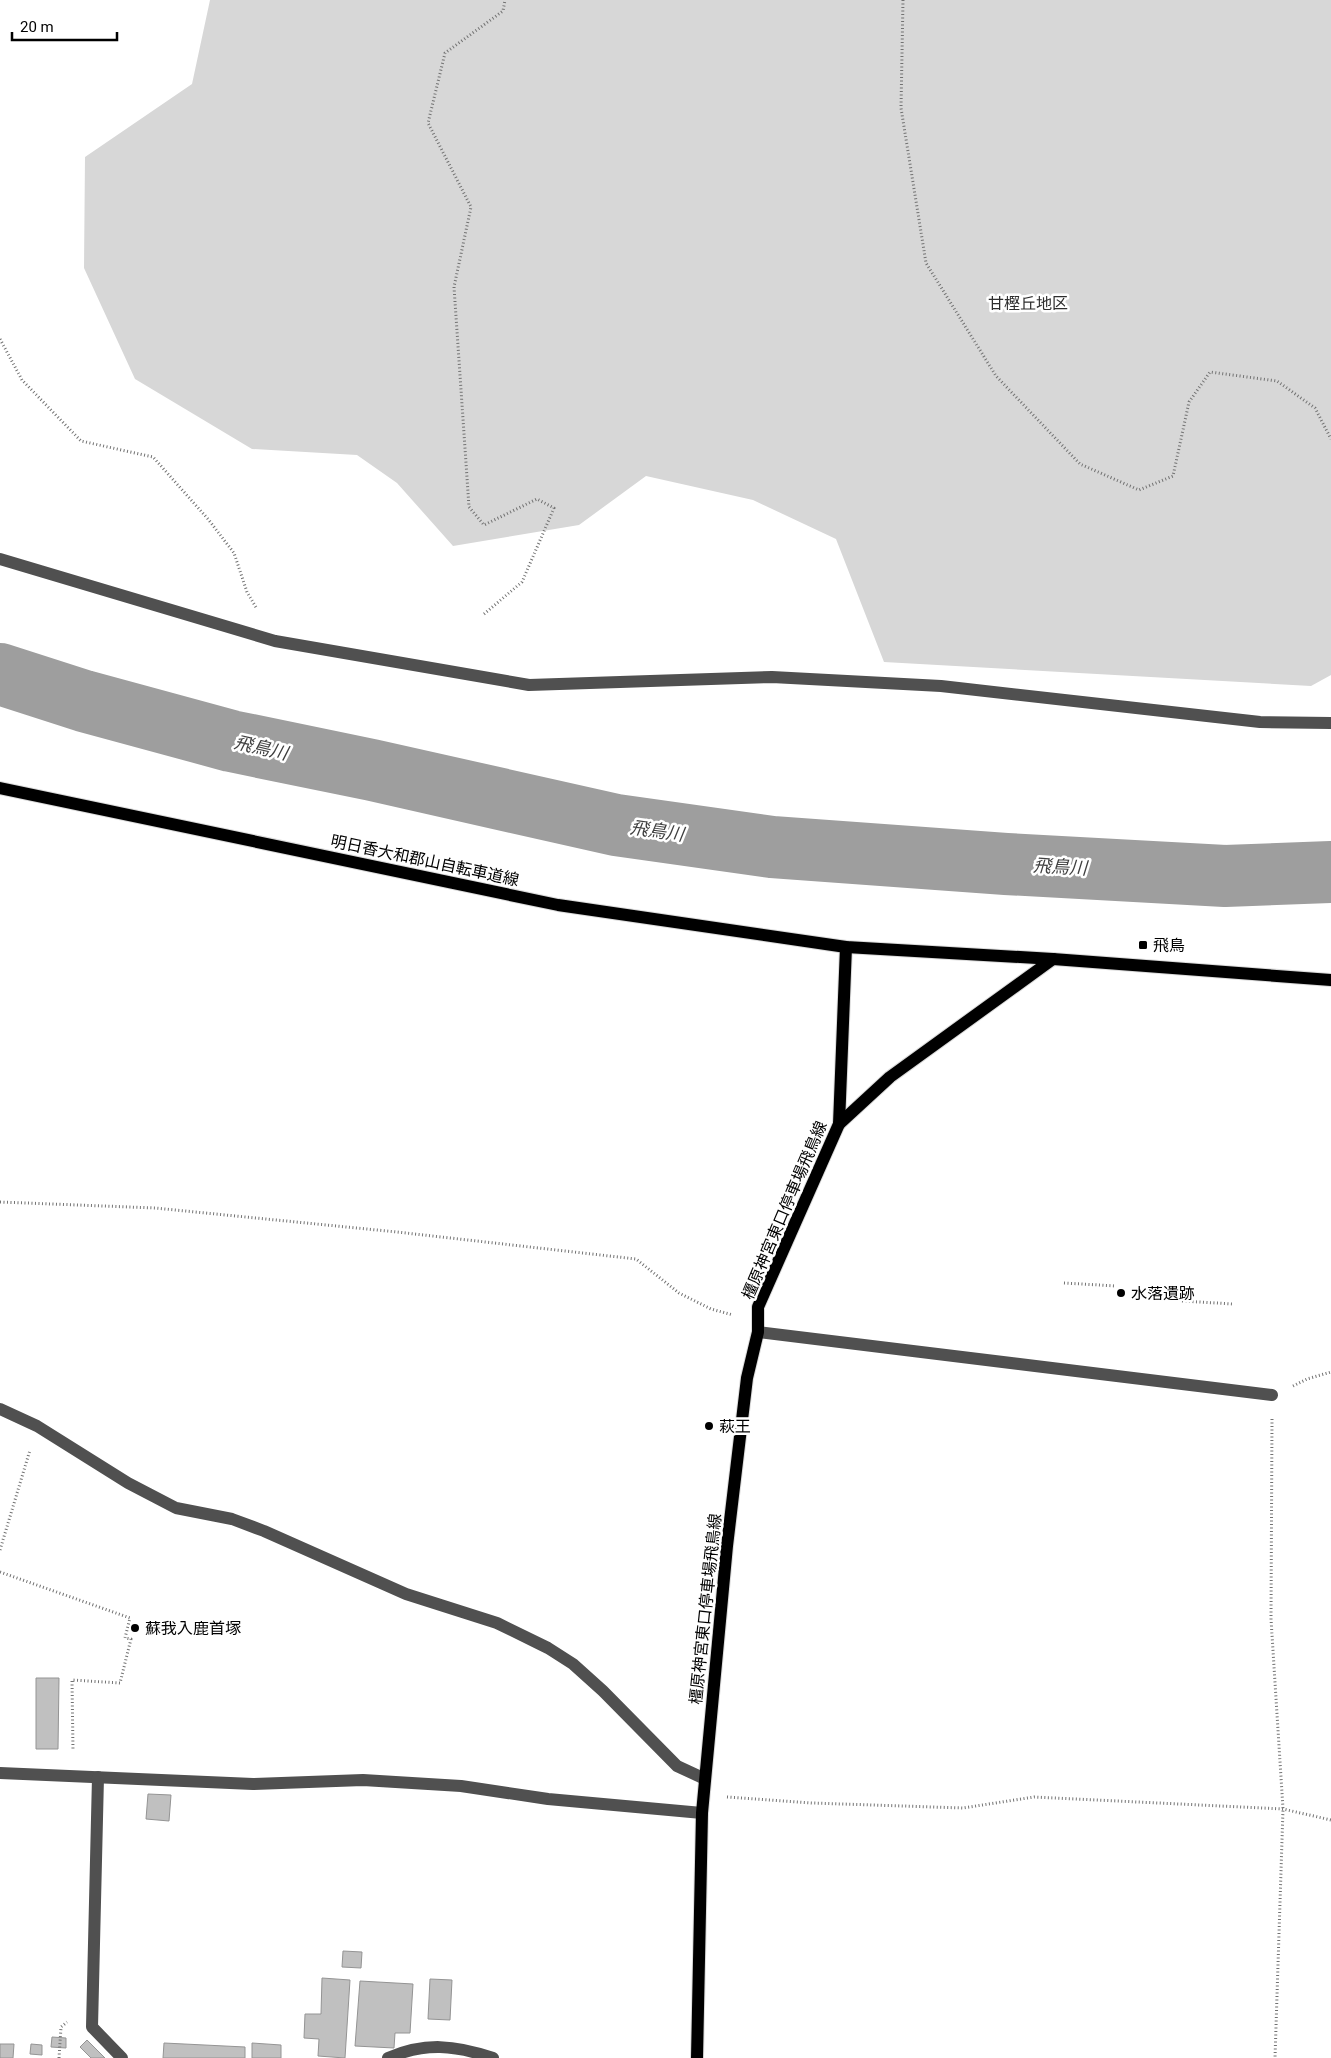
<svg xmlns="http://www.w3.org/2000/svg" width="1331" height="2058" viewBox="0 0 1331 2058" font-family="Roboto,'Noto Sans JP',sans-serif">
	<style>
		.green { fill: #d7d7d7 }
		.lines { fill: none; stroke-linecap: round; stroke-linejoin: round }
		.river { stroke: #9e9e9e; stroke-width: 62 }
		.building { fill: #c0c0c0; stroke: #949494 }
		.major-casing { stroke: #dbdbdb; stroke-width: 14 }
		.path { stroke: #727272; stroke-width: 3; stroke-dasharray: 1 2.5; stroke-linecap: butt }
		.minor { stroke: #505050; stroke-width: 12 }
		.major { stroke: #000; stroke-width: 12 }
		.poi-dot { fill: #000; stroke: #fff; stroke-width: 2 }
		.labels { text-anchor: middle; stroke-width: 5; stroke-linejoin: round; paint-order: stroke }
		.park-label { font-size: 16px; fill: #2e2e2e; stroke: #fff }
		.street-label { font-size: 16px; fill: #000; stroke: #fff }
		.poi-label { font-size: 16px; fill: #000; stroke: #fff; text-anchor: start }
		.water-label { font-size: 18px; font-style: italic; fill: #3f3f3f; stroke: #fff }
	</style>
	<rect width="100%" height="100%" fill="#fff"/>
	<!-- green -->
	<polygon class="green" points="210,0 1331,0 1331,675 1311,686 884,662 836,539 753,500 646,476 579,525 453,546 397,483 357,455 252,449 135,379 84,268 85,157 192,84"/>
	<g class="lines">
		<!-- river -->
		<polyline class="river" points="0,674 84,701 231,741 372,770 616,825 772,847 1006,864 1225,876 1331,872"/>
	</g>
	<!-- building -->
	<g class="building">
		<polygon points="36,1678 59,1678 58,1749 36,1749"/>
		<polygon points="148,1794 171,1795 169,1821 146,1819"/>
		<polygon points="343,1951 362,1952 361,1968 342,1967"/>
		<polygon points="322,1978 350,1980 345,2058 318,2056 319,2039 304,2038 305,2014 321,2014"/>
		<polygon points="430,1979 452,1980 450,2020 428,2019"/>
		<polygon points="360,1981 413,1984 410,2033 395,2033 394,2048 355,2046"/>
		<polygon points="52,2037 66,2038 66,2048 51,2047"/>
		<polygon points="87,2040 105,2058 91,2058 80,2047"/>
		<polygon points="164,2043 245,2047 245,2058 163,2058"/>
		<polygon points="252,2043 281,2045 281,2058 252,2058"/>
		<polygon points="0,2044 14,2044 13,2058 0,2058"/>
		<polygon points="31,2044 42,2045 42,2055 30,2054"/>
	</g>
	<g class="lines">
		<defs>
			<g id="major">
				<polyline points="0,788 558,905 846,947 1053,959 1331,980"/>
				<polyline points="839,1124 890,1077 1053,959"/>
				<polyline points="697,2058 702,1813 727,1546 747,1378 758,1332 758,1307 839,1124 846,947"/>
			</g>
		</defs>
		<!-- major casing -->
		<use href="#major" class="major-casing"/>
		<!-- path -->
		<g class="path">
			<polyline points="903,0 901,108 926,263 996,376 1080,464 1139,490 1173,476 1189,402 1210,372 1277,381 1315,408 1331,439"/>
			<polyline points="0,339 22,380 81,441 153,457 208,519 234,553 247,592 257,609"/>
			<polyline points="484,614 522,582 554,508 537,499 484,525 469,507 454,287 471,207 428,123 445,53 503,11 505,0"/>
			<polyline points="0,1202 155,1208 397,1232 636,1259 679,1293 711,1309 733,1315"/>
			<polyline points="1064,1283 1116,1286"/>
			<polyline points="1182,1301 1233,1304"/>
			<polyline points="1293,1386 1307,1379 1331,1372"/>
			<polyline points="1272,1419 1271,1619 1283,1809 1275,2058"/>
			<polyline points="0,1550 30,1450"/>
			<polyline points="0,1572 130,1618 125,1638 131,1639 120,1683 72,1680 73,1751"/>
			<polyline points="727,1797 812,1803 963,1808 1034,1797 1283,1809 1331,1820"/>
			<polyline points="59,2058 61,2027 67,2022"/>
		</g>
		<!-- minor -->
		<g class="minor">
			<polyline points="0,559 275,641 529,685 772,677 941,686 1260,722 1331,723"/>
			<polyline points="758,1332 1272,1395"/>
			<polyline points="0,1409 37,1426 128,1483 176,1508 232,1519 264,1531 406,1594 497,1623 548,1648 573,1664 603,1691 677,1766 705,1779"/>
			<polyline points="0,1773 253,1784 363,1780 461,1786 548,1799 702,1813"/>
			<polyline points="98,1777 92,2027 122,2058"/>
			<path d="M388,2058C425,2042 455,2045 493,2058"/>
		</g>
		<!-- major -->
		<use href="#major" class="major"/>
	</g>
	<!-- markers -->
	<g class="poi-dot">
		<rect x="1138" y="940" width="10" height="10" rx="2.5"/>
		<circle cx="1121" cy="1293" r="5"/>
		<circle cx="709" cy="1426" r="5"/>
		<circle cx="135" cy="1628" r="5"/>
	</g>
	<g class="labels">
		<!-- park labels -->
		<g class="park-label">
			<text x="1028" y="309">甘樫丘地区</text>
		</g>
		<!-- street labels -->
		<g class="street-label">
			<text transform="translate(425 860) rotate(12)" y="6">明日香大和郡山自転車道線</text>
			<text transform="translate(784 1210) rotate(-67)" y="6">橿原神宮東口停車場飛鳥線</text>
			<text transform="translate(705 1609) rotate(-84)" y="6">橿原神宮東口停車場飛鳥線</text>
		</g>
		<!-- poi labels -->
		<g class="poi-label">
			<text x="1153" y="951">飛鳥</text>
			<text x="1131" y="1299">水落遺跡</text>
			<text x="719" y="1432">萩王</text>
			<text x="145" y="1634">蘇我入鹿首塚</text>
		</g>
		<!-- water labels -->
		<g class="water-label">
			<text transform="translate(261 748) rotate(13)" y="6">飛鳥川</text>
			<text transform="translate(657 831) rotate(8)" y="6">飛鳥川</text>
			<text transform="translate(1060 867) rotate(3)" y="6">飛鳥川</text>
		</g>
	</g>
	<!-- scale -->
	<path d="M12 32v8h105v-8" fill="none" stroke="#000000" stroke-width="2.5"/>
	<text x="20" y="32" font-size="15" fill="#000000" stroke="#ffffff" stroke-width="4" paint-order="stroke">20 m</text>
</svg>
